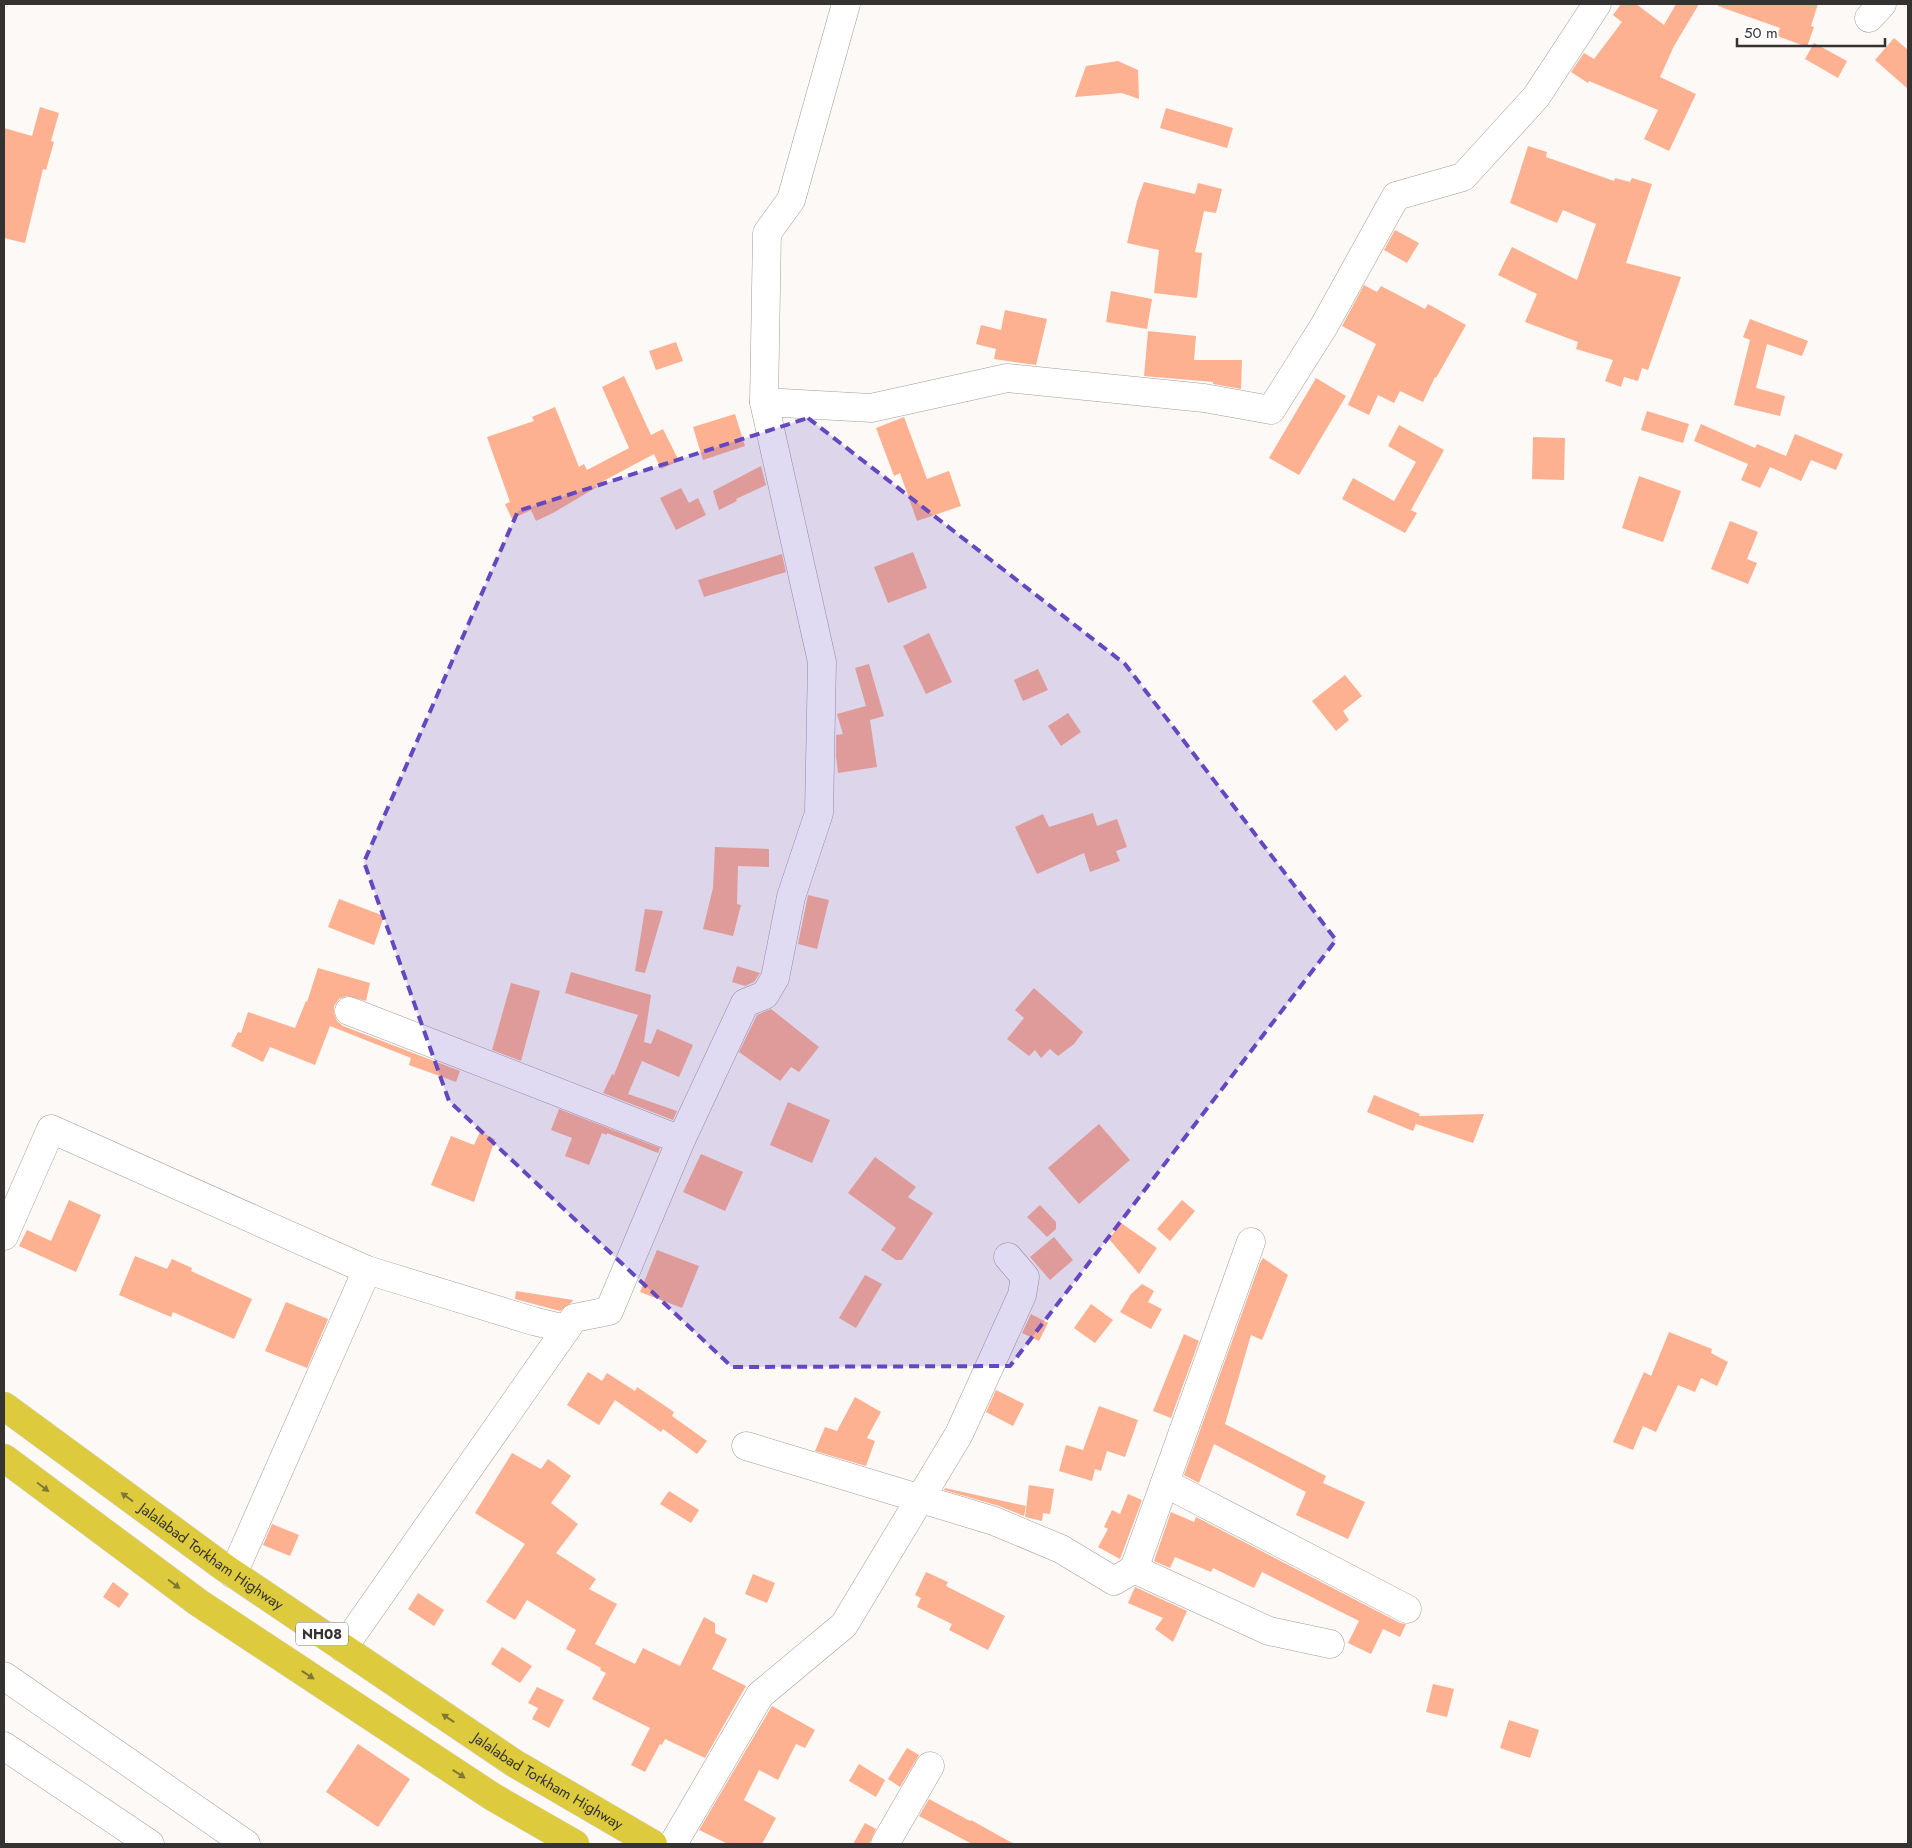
<svg xmlns="http://www.w3.org/2000/svg" width="1912" height="1848" viewBox="0 0 1912 1848" font-family="Jost,sans-serif">
	<style>
		.building { fill: #fdb190 }
		.lines { fill: none; stroke-linecap: round; stroke-linejoin: round }
		.minor-casing { stroke: #a09d9a; stroke-width: 29 }
		.highway-casing { stroke: #d6d6d6; stroke-width: 29 }
		.minor { stroke: #fff; stroke-width: 28 }
		.highway { stroke: #ddca3d; stroke-width: 28 }
		.oneway { fill: #807737 }
		.marked { fill: #6547c0; fill-opacity: 0.2; stroke: #6547c0; stroke-width: 4; stroke-dasharray: 10 6; stroke-linejoin: round }
		.labels { text-anchor: middle; stroke-width: 5; stroke-linejoin: round; paint-order: stroke }
		.shield { fill: #fff; stroke: #717070; stroke-width: 1 }
		.shield-label { font-size: 14px; font-weight: bold; fill: #343332 }
		.street-label { font-size: 15px; fill: #343332; stroke: #fff }
	</style>
	<rect width="100%" height="100%" fill="#fcf9f6"/>
	<!-- building -->
	<g class="building">
		<polygon points="1621,4 1636,4 1664,25 1676,4 1699,4 1674,46 1660,77 1696,94 1669,151 1644,139 1658,110 1589,81 1588,83 1571,72 1584,53 1594,59 1622,22 1613,15"/>
		<polygon points="1719,4 1818,4 1811,26 1814,27 1807,47 1777,36 1780,28 1718,6"/>
		<polygon points="1894,38 1908,50 1908,89 1875,60"/>
		<polygon points="1814,43 1847,61 1838,78 1805,59"/>
		<polygon points="1118,61 1138,70 1139,99 1122,93 1075,97 1086,66"/>
		<polygon points="40,107 59,113 51,141 54,142 46,170 43,169 25,243 4,238 4,128 32,136"/>
		<polygon points="1166,108 1233,128 1227,148 1160,128"/>
		<polygon points="1528,146 1547,152 1546,157 1614,181 1615,178 1630,182 1632,178 1652,184 1626,263 1681,277 1648,370 1642,368 1638,381 1624,377 1621,387 1605,381 1613,360 1576,349 1578,342 1525,322 1537,294 1498,275 1512,247 1577,280 1596,224 1563,210 1557,223 1510,203"/>
		<polygon points="1144,182 1195,194 1198,183 1222,189 1216,213 1204,211 1195,252 1202,253 1197,298 1154,293 1159,250 1127,243 1137,201"/>
		<polygon points="1395,230 1419,243 1407,263 1384,250"/>
		<polygon points="1364,285 1377,292 1381,286 1425,309 1428,304 1466,325 1436,378 1435,377 1423,402 1400,391 1394,403 1378,395 1369,415 1348,405 1376,344 1342,326"/>
		<polygon points="1111,291 1152,299 1147,329 1106,322"/>
		<polygon points="1005,310 1047,319 1036,365 994,359 996,349 976,344 981,325 1001,330"/>
		<polygon points="1750,319 1808,341 1802,356 1767,344 1756,388 1785,396 1780,416 1734,405 1750,340 1743,337"/>
		<polygon points="1148,331 1196,336 1194,360 1242,360 1241,389 1213,384 1213,382 1144,376"/>
		<polygon points="676,342 683,361 656,370 649,351"/>
		<polygon points="624,376 651,435 663,429 679,461 661,469 654,454 596,485 597,487 553,513 536,521 531,510 512,519 505,504 510,502 487,437 534,421 532,417 555,407 579,467 584,464 587,470 629,448 602,387"/>
		<polygon points="1316,378 1346,396 1299,475 1269,458"/>
		<polygon points="1647,411 1689,424 1683,443 1641,430"/>
		<polygon points="735,414 745,446 703,460 693,427"/>
		<polygon points="904,417 927,479 949,471 961,506 917,521 900,473 894,476 876,428"/>
		<polygon points="1701,424 1755,448 1757,444 1786,456 1795,434 1843,454 1836,470 1811,460 1801,481 1770,467 1760,488 1741,480 1748,464 1694,441"/>
		<polygon points="1399,425 1444,450 1411,510 1417,513 1405,533 1342,499 1353,478 1394,501 1416,462 1388,446"/>
		<polygon points="1533,437 1565,438 1564,480 1532,479"/>
		<polygon points="761,466 766,485 736,499 737,501 719,510 713,491"/>
		<polygon points="1639,476 1681,491 1663,542 1622,528"/>
		<polygon points="681,488 689,503 698,498 706,515 676,530 660,498"/>
		<polygon points="1730,521 1758,532 1747,559 1757,563 1748,584 1711,569"/>
		<polygon points="913,552 927,588 888,603 874,567"/>
		<polygon points="782,554 786,572 704,597 698,580"/>
		<polygon points="929,633 952,682 926,694 903,646"/>
		<polygon points="869,664 884,716 870,720 877,767 838,773 836,756 836,735 843,734 837,714 866,706 855,668"/>
		<polygon points="1038,669 1048,690 1023,701 1014,680"/>
		<polygon points="1345,675 1362,696 1343,711 1349,720 1336,731 1312,701"/>
		<polygon points="1068,713 1081,732 1061,746 1048,726"/>
		<polygon points="1093,813 1097,826 1117,819 1127,847 1116,851 1120,861 1090,872 1084,853 1037,874 1015,827 1043,814 1049,827"/>
		<polygon points="715,847 769,849 769,867 738,866 737,904 741,905 733,936 703,929 713,888"/>
		<polygon points="808,895 829,900 817,949 798,944"/>
		<polygon points="339,899 384,916 374,945 328,927"/>
		<polygon points="645,909 663,911 645,973 635,971"/>
		<polygon points="737,966 760,973 754,982 745,986 732,982"/>
		<polygon points="318,968 370,983 366,1001 347,996 339,999 334,1006 334,1013 337,1021 343,1026 460,1071 456,1082 409,1065 411,1058 330,1026 315,1065 270,1047 263,1062 231,1046 238,1032 241,1033 248,1012 295,1028 306,1001 307,1002"/>
		<polygon points="571,972 651,995 644,1042 651,1044 657,1029 693,1045 679,1077 642,1061 628,1094 677,1111 673,1120 603,1093 612,1074 614,1075 638,1015 565,993"/>
		<polygon points="511,983 540,991 521,1061 492,1050"/>
		<polygon points="1034,988 1083,1032 1074,1044 1058,1056 1050,1049 1041,1058 1035,1050 1029,1056 1007,1039 1024,1018 1015,1010"/>
		<polygon points="771,1009 819,1047 799,1072 791,1067 780,1081 739,1052 757,1015"/>
		<polygon points="1374,1095 1420,1114 1419,1116 1484,1114 1473,1143 1416,1124 1413,1131 1367,1112"/>
		<polygon points="788,1102 830,1120 812,1163 770,1145"/>
		<polygon points="559,1109 660,1148 658,1153 607,1133 607,1135 602,1133 589,1165 565,1156 572,1138 551,1130"/>
		<polygon points="1099,1124 1130,1160 1079,1204 1048,1168"/>
		<polygon points="480,1132 495,1139 474,1202 431,1185 451,1136 474,1145"/>
		<polygon points="701,1154 743,1172 725,1211 683,1192"/>
		<polygon points="875,1157 916,1187 908,1197 933,1213 902,1260 896,1260 881,1250 896,1228 848,1193"/>
		<polygon points="69,1200 101,1215 76,1272 19,1246 27,1230 51,1241"/>
		<polygon points="1182,1200 1195,1211 1170,1241 1157,1229"/>
		<polygon points="1040,1205 1056,1222 1056,1229 1047,1237 1027,1217"/>
		<polygon points="1121,1223 1157,1248 1139,1274 1109,1239"/>
		<polygon points="1054,1237 1073,1260 1050,1280 1030,1257"/>
		<polygon points="657,1250 699,1266 682,1308 640,1292"/>
		<polygon points="135,1256 167,1269 172,1259 192,1268 191,1271 252,1299 234,1339 173,1312 171,1317 119,1295"/>
		<polygon points="1263,1258 1288,1275 1262,1340 1251,1335 1225,1424 1326,1476 1323,1483 1365,1502 1348,1539 1296,1515 1306,1492 1214,1444 1199,1483 1184,1475 1260,1263"/>
		<polygon points="865,1275 882,1284 856,1328 839,1318"/>
		<polygon points="1142,1284 1154,1291 1148,1302 1162,1309 1151,1329 1120,1312 1131,1294"/>
		<polygon points="516,1291 573,1300 572,1302 560,1311 515,1299"/>
		<polygon points="286,1302 328,1319 307,1368 265,1351"/>
		<polygon points="1091,1304 1113,1320 1095,1343 1074,1328"/>
		<polygon points="1031,1314 1048,1323 1039,1341 1022,1333"/>
		<polygon points="1669,1332 1712,1349 1711,1353 1728,1362 1717,1386 1701,1378 1695,1392 1678,1385 1656,1432 1643,1426 1633,1450 1613,1442 1644,1372 1651,1376"/>
		<polygon points="1184,1334 1199,1341 1171,1418 1153,1411"/>
		<polygon points="588,1372 602,1381 607,1373 635,1391 637,1387 674,1412 672,1416 707,1441 697,1454 663,1429 661,1432 615,1400 599,1425 567,1405"/>
		<polygon points="996,1390 1024,1404 1013,1426 986,1412"/>
		<polygon points="855,1397 881,1412 867,1438 875,1441 866,1466 815,1451 825,1427 837,1431"/>
		<polygon points="1099,1406 1138,1420 1125,1457 1107,1451 1101,1471 1095,1469 1092,1481 1059,1471 1066,1445 1083,1450"/>
		<polygon points="512,1453 541,1469 548,1459 571,1476 551,1503 578,1524 556,1553 596,1579 589,1589 617,1604 595,1644 635,1664 643,1648 680,1666 704,1617 715,1623 715,1633 727,1639 712,1669 746,1686 705,1758 665,1739 662,1745 660,1744 645,1772 631,1765 650,1728 592,1699 606,1673 600,1670 601,1668 566,1649 576,1630 527,1600 515,1620 486,1602 525,1544 475,1513"/>
		<polygon points="1029,1485 1054,1489 1050,1514 1043,1513 1042,1521 1025,1517"/>
		<polygon points="945,1488 1026,1506 1024,1516 999,1506 944,1490"/>
		<polygon points="669,1491 699,1510 691,1523 660,1504"/>
		<polygon points="1128,1494 1142,1500 1120,1559 1098,1547 1108,1529 1104,1527 1112,1510 1120,1514"/>
		<polygon points="1171,1512 1194,1522 1196,1517 1400,1623 1406,1624 1400,1637 1383,1629 1371,1654 1348,1643 1359,1621 1262,1572 1254,1588 1213,1568 1211,1572 1175,1557 1170,1568 1154,1561"/>
		<polygon points="272,1524 299,1535 290,1556 263,1545"/>
		<polygon points="926,1572 948,1582 946,1586 1005,1616 988,1650 949,1630 952,1624 917,1607 921,1598 915,1595"/>
		<polygon points="753,1574 775,1583 767,1603 745,1594"/>
		<polygon points="113,1582 129,1594 119,1608 103,1597"/>
		<polygon points="1135,1587 1187,1611 1173,1642 1155,1629 1163,1618 1128,1603"/>
		<polygon points="418,1593 444,1610 434,1626 408,1609"/>
		<polygon points="502,1647 532,1666 520,1683 491,1664"/>
		<polygon points="1433,1684 1454,1689 1447,1717 1426,1712"/>
		<polygon points="537,1687 564,1700 549,1728 532,1719 538,1708 528,1703"/>
		<polygon points="772,1706 815,1730 805,1748 796,1744 778,1780 759,1770 744,1800 776,1818 762,1844 728,1844 699,1830"/>
		<polygon points="1509,1720 1539,1730 1530,1758 1500,1748"/>
		<polygon points="358,1744 410,1779 378,1827 326,1792"/>
		<polygon points="907,1748 919,1755 900,1787 888,1779"/>
		<polygon points="859,1764 885,1780 876,1797 849,1781"/>
		<polygon points="929,1799 970,1821 971,1820 1014,1844 972,1844 957,1836 919,1816"/>
		<polygon points="865,1823 876,1829 869,1844 853,1844"/>
	</g>
	<g class="lines">
		<defs>
			<g id="minor">
				<polyline points="1869,18 1882,4"/>
				<polyline points="764,402 767,233 791,200 846,4"/>
				<polyline points="349,1011 681,1140"/>
				<polyline points="4,1236 51,1129 367,1270 533,1321 566,1329"/>
				<polyline points="746,1446 994,1521 1061,1549 1114,1581 1134,1569 1269,1631 1330,1644"/>
				<polyline points="1165,1483 1407,1609"/>
				<polyline points="1134,1569 1251,1242"/>
				<polyline points="233,1574 367,1270"/>
				<polyline points="343,1648 574,1318 609,1311 681,1140 745,1003 765,995 775,978 791,897 819,813 822,662 764,402 871,408 1007,378 1204,398 1271,410 1324,326 1396,196 1463,177 1536,97 1597,4"/>
				<polyline points="4,1676 246,1844"/>
				<polyline points="4,1746 150,1844"/>
				<polyline points="673,1844 760,1695 844,1625 959,1434 1022,1295 1025,1277 1008,1257"/>
				<polyline points="885,1844 930,1766"/>
			</g>
			<g id="highway">
				<path id="s1" d="M4,1406L225,1568L514,1763L653,1844"/>
				<polyline points="4,1458 199,1603 493,1797 575,1844"/>
			</g>
		</defs>
		<!-- minor casing -->
		<use href="#minor" class="minor-casing"/>
		<!-- highway casing -->
		<use href="#highway" class="highway-casing"/>
		<!-- minor -->
		<use href="#minor" class="minor"/>
		<!-- highway -->
		<use href="#highway" class="highway"/>
	</g>
	<!-- one-way arrows -->
	<defs><path id="oneway-solid" d="M-6-.8H1V-3.2L6.5 0L1 3.2V.8H-6Z" transform="scale(1.25)"/></defs>
	<g class="oneway">
		<use href="#oneway-solid" transform="translate(43 1487) rotate(37)"/>
		<use href="#oneway-solid" transform="translate(127 1497) rotate(-144)"/>
		<use href="#oneway-solid" transform="translate(174 1584) rotate(37)"/>
		<use href="#oneway-solid" transform="translate(308 1675) rotate(33)"/>
		<use href="#oneway-solid" transform="translate(448 1718) rotate(-146)"/>
		<use href="#oneway-solid" transform="translate(459 1774) rotate(33)"/>
	</g>
	<!-- marked area -->
	<path class="marked" d="M808,418L1125,664L1336,940L1010,1366L732,1367L449,1101L364,862L518,511Z"/>
	<g class="labels">
		<!-- shield labels -->
		<rect class="shield" x="296" y="1622.5" width="52" height="23" rx="4"/>
		<g class="shield-label">
			<text x="322" y="1639">NH08</text>
		</g>
		<!-- street labels -->
		<g class="street-label">
			<text dy="5" stroke="none"><textPath href="#s1" startOffset="256">Jalalabad Torkham Highway</textPath></text>
			<text dy="5" stroke="none"><textPath href="#s1" startOffset="661">Jalalabad Torkham Highway</textPath></text>
		</g>
	</g>
	<!-- border -->
	<rect width="1912" height="1848" fill="none" stroke="#343332" stroke-width="10"/>
	<!-- scale -->
	<path d="M1737 38v8h148v-8" fill="none" stroke="#343332" stroke-width="2.5"/>
	<text x="1744" y="38" font-size="15" fill="#343332" stroke="#ffffff" stroke-width="4" paint-order="stroke">50 m</text>
</svg>
